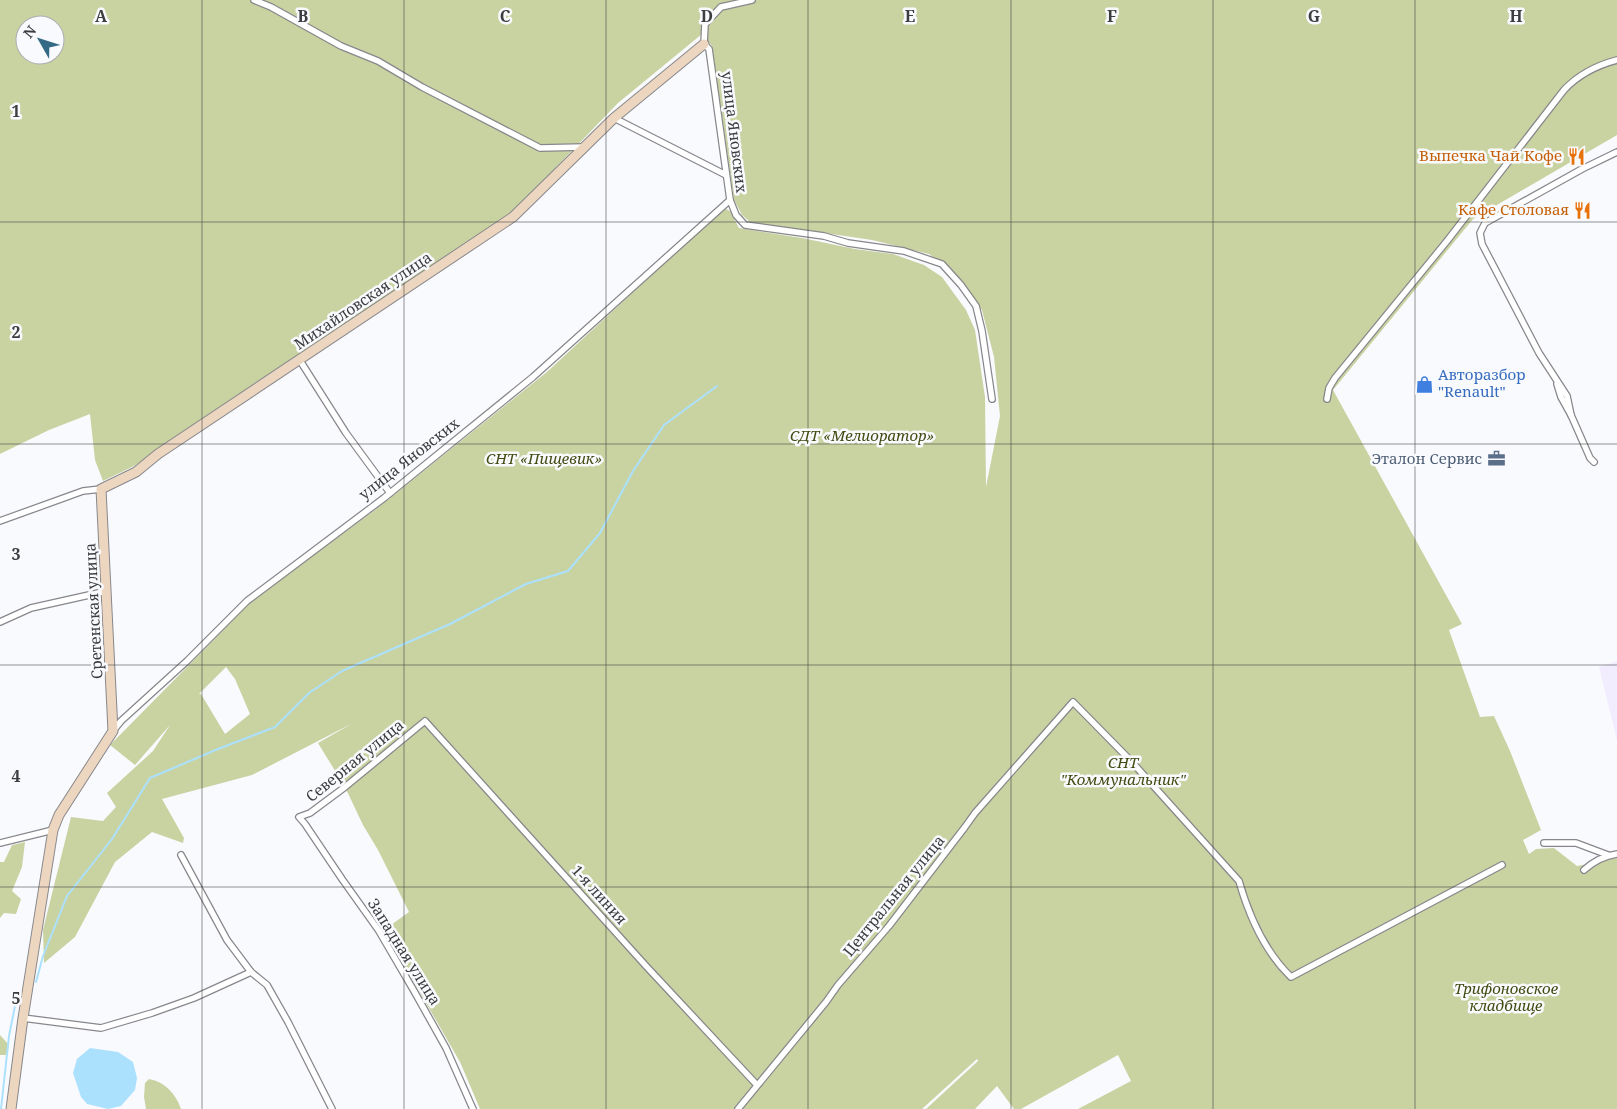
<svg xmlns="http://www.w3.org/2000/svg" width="1617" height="1109" viewBox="0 0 1617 1109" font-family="'Noto Serif',serif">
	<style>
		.industrial { fill: #f2edfe }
		.green { fill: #c9d2a1; fill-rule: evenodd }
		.water { fill: #ace1fe }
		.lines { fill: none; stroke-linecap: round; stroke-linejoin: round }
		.stream { stroke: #ace1fe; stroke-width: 2 }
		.street-casing { stroke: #88888c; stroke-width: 8 }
		.secondary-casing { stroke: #88888c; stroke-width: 11 }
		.street { stroke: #fff; stroke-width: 5.5 }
		.secondary { stroke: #ecd6c0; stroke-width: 9 }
		.grid { fill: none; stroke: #3c3d3f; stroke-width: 1; stroke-opacity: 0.55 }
		.labels { text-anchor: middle; stroke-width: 5; stroke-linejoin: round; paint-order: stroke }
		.street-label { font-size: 15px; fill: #3c3d3f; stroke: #f9fafe }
		.food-label { font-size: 15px; fill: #c56008; stroke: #f9fafe; text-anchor: end }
		.shop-label { font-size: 15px; fill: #366cbe; stroke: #f9fafe; text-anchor: start }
		.park-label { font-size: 15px; font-style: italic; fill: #444b12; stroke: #f9fafe }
		.service-label { font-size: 15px; fill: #4e5e75; stroke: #f9fafe; text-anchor: end }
		.grid-label { font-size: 16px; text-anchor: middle; font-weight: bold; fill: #3c3d3f; stroke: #f9fafe; stroke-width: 5; stroke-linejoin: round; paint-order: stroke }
	</style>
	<rect width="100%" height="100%" fill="#f9fafe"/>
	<!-- industrial -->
	<polygon class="industrial" points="1617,661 1617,740 1599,667"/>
	<!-- green -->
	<g class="green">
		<path d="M0,0H1617V135L1473,219L1333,390L1462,624L1449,630L1480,717L1494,716L1510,751L1541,830L1523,840L1529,854L1536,849L1554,848L1577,866L1617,858V1109H1078L1131,1081L1118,1055L1021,1109H1014L997,1086L975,1109H926L978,1061L977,1059L922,1109H480L460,1062L384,930L409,912L378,850L363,825L345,787L318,743L353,723L252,775L162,799L184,838L183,843L152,832L115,862L75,937L44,963L43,930L71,817L103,821L116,807L107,793L153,751L170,725L135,765L110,745L254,599L375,510L548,371L724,208L730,211L739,228L802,238L855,249L893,254L924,265L942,277L966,310L975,330L985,397L986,487L1000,416L994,357L982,310L956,274L929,254L872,240L750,222L742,215L734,200L712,46L702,34L618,103L514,211L134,466L103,481L95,460L90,414L49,430L0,454ZM25,25H55V55H25ZM226,667L235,679L250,714L225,734L201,694H199Z"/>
		<polygon points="25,842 22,867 12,891 21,899 16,914 4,913 0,918 0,862 4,862 12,845"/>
		<polygon points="0,1035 9,1045 7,1055 0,1055"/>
		<path d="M149,1079C165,1082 176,1094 181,1109H146L144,1097L145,1083Z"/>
	</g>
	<!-- water -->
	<polygon class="water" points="90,1048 118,1052 133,1062 137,1078 135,1090 121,1106 108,1109 87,1104 81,1097 73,1073 77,1059"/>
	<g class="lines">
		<!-- stream -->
		<g class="stream">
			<polyline points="36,982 43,956 67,896 112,839 150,778 218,749 275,727 309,693 342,671 450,624 526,584 568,571 600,533 633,471 664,425 717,386"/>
			<polyline points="1,1109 9,1036 18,991"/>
		</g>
		<defs>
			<g id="street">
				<polyline points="254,0 271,7 341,46 378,61 422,87 540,148 584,147"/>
				<polyline points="614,118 726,175"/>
				<polyline points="730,200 736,215 745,225 824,236 848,243 904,251 942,264 961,285 976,306 982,331 992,399"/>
				<polyline points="299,359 346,433 390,493"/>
				<polyline points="1557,384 1561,397 1571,415 1590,458 1594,462"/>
				<path d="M1327,399L1329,388L1335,378L1447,241L1564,90C1578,75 1598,65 1617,60"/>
				<polyline points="1571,415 1567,396 1539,353 1482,244 1480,233 1485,223 1582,169 1617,152"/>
				<polyline points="0,521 83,491 101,489"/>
				<polyline points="0,622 31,608 107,591"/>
				<polyline points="113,731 121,721 187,661 247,601 384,498 533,377 730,200 709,49 704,44 705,24 721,7 752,0"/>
				<polyline points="0,843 53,830"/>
				<polyline points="1544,843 1576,843 1608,855"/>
				<polyline points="181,855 227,940 251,972 267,985 288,1022 332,1109"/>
				<path d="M1584,870C1594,861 1603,856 1617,854"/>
				<polyline points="23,1018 101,1028 152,1013 194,998 251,972"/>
				<polyline points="473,1109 446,1048 414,991 379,931 342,879 305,824 299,817 310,813 345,787 425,721 646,966 757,1085"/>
				<path d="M738,1109L826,1002L838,985L889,926L965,827L975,813L1073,702L1131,761L1239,881C1249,916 1264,951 1291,977L1502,865"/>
			</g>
			<polyline id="secondary" points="11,1109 23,1018 53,830 59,815 113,731 101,489 136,472 158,454 513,217 614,118 704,44"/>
		</defs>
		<!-- street casing -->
		<use href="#street" class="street-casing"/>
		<!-- secondary casing -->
		<use href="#secondary" class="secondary-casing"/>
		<!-- street -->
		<use href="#street" class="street"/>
		<!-- secondary -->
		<use href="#secondary" class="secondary"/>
	</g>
	<!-- grid -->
	<path class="grid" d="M202,0V1109M404,0V1109M606,0V1109M808,0V1109M1011,0V1109M1213,0V1109M1415,0V1109M0,222H1617M0,444H1617M0,665H1617M0,887H1617"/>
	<!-- icons -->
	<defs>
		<symbol id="restaurant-bare" viewBox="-9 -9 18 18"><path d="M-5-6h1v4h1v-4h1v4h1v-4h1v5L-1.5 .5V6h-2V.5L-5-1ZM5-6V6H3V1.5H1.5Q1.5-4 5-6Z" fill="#e8710a" stroke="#f9fafe" stroke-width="2.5" paint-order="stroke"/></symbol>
		<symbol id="shop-bare" viewBox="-9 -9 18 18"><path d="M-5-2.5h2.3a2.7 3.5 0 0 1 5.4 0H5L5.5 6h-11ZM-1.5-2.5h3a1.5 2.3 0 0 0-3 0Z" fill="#3f7fe0" stroke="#f9fafe" stroke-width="2.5" paint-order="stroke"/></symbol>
		<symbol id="office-bare" viewBox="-9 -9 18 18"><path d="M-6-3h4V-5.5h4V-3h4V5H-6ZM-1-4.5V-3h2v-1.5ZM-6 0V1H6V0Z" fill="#5c6f8a" stroke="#f9fafe" stroke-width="2.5" paint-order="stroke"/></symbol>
	</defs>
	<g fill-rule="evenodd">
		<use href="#restaurant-bare" x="1564" y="144" width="25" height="25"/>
		<use href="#restaurant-bare" x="1570" y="198" width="25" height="25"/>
		<use href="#shop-bare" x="1412" y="372" width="25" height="25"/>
		<use href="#office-bare" x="1484" y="446" width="25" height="25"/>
	</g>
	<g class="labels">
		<!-- street labels -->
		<g class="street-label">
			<text transform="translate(734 132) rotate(83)" y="5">улица Яновских</text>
			<text transform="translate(363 301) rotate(-34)" y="5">Михайловская улица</text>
			<text transform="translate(409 459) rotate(-38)" y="5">улица Яновских</text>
			<text transform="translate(94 611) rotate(-93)" y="5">Сретенская улица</text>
			<text transform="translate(355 761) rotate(-39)" y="5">Северная улица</text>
			<text transform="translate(599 895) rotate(48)" y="5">1-я линия</text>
			<text transform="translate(894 896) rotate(-51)" y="5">Центральная улица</text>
			<text transform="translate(404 952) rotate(58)" y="5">Западная улица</text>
		</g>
		<!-- food labels -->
		<g class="food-label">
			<text x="1562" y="161">Выпечка Чай Кофе</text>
			<text x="1569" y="215">Кафе Столовая</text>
		</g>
		<!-- shop labels -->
		<g class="shop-label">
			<text x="1438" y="380">Авторазбор<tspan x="1438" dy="17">"Renault"</tspan></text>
		</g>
		<!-- park labels -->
		<g class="park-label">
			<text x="862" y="441">СДТ «Мелиоратор»</text>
			<text x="544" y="464">СНТ «Пищевик»</text>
			<text x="1123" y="768">СНТ<tspan x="1123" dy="17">"Коммунальник"</tspan></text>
			<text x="1506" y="994">Трифоновское<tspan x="1506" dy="17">кладбище</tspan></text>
		</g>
		<!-- service labels -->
		<g class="service-label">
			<text x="1482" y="464">Эталон Сервис</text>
		</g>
	</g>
	<g class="grid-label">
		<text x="101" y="22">A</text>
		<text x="303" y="22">B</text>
		<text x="505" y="22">C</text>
		<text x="707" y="22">D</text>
		<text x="910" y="22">E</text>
		<text x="1112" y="22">F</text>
		<text x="1314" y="22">G</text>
		<text x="1516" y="22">H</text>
		<text x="16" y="117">1</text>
		<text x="16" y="338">2</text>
		<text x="16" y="560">3</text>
		<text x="16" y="782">4</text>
		<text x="16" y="1004">5</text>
	</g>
	<!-- north arrow -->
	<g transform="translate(40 40) rotate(309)"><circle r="24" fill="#f9fafe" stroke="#adaeb2"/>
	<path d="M0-4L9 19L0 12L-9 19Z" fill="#356a86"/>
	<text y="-8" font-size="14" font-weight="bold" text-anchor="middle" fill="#3c3d3f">N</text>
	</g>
</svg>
